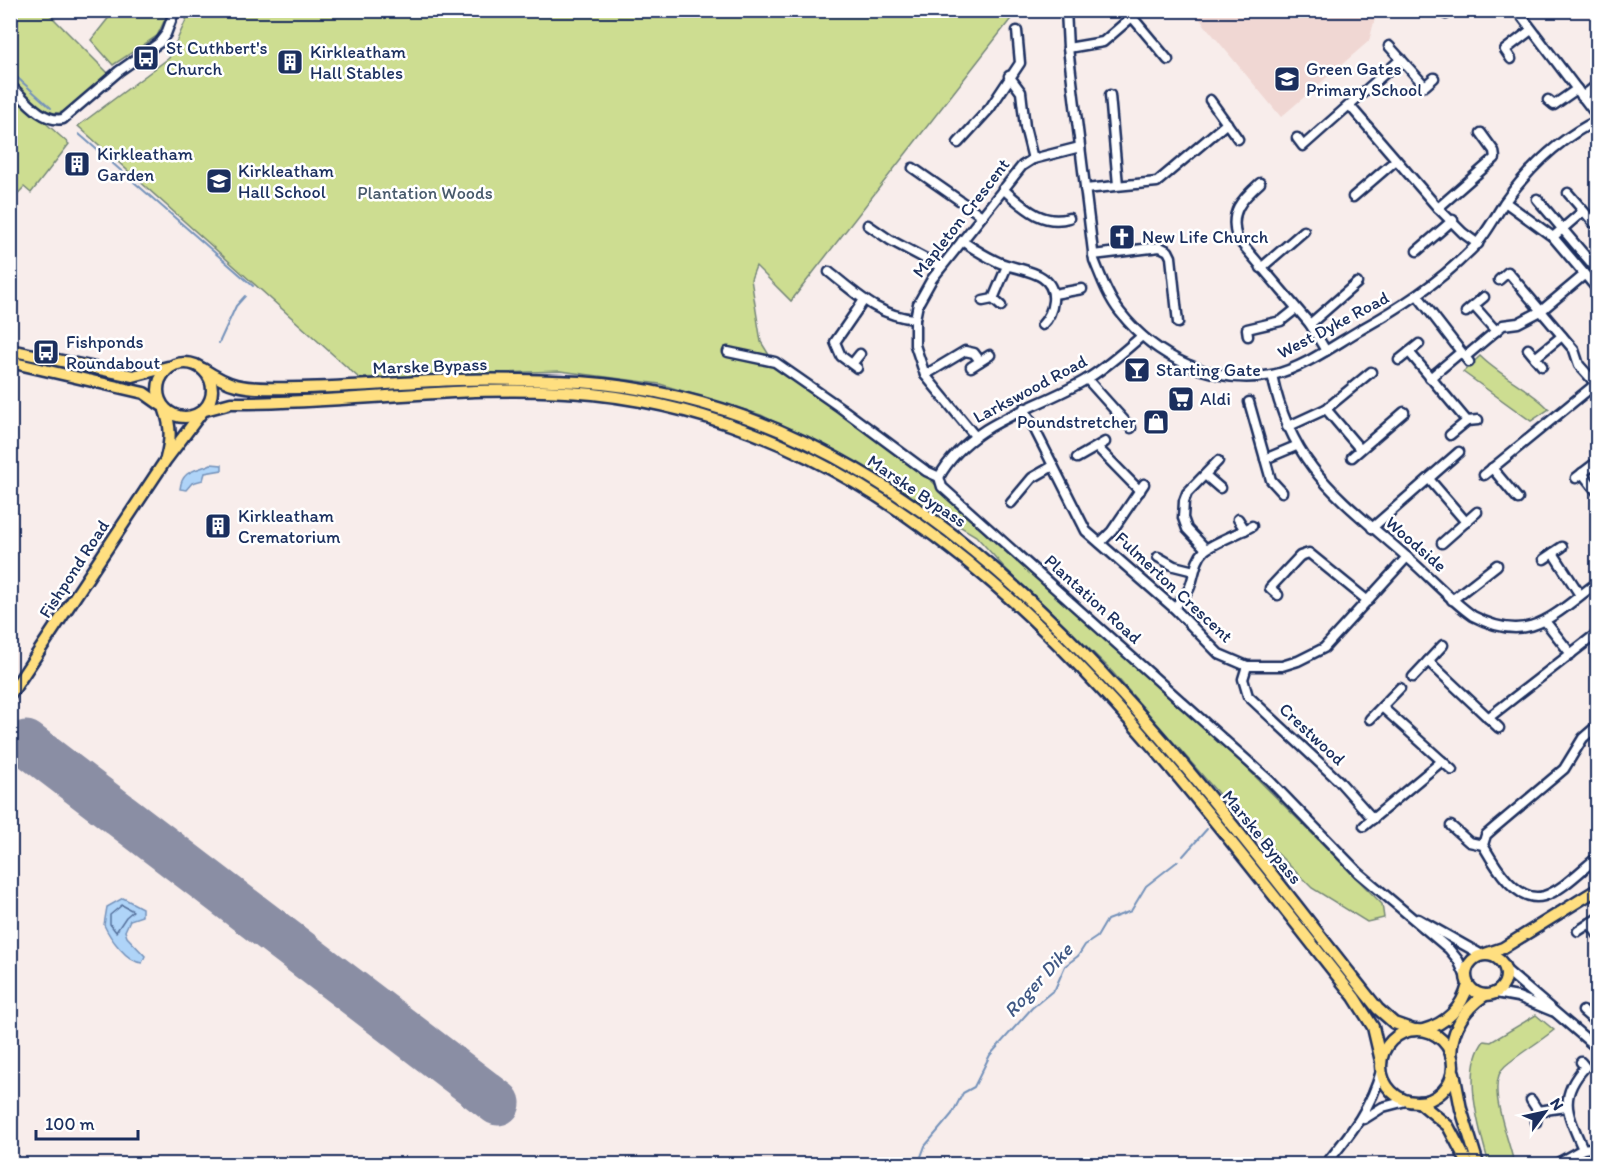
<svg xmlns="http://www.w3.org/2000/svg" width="1608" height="1175" viewBox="0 0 1608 1175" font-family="Itim,sans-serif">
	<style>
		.built { fill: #f0d7d3 }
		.green { fill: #cddd91; stroke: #748678; stroke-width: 1.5 }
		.water { fill: #afd4f8; stroke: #7492ba; stroke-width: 1.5 }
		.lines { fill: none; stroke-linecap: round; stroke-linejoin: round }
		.shore { stroke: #56719c; stroke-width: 1.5 }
		.stream { stroke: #7492ba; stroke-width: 2 }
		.runway { stroke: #8a8ea4; stroke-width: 45 }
		.minor-casing { stroke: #1b2f5e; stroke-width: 13 }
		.major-casing { stroke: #1b2f5e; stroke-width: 15 }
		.minor { stroke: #fff; stroke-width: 8 }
		.major { stroke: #ffdf80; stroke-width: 10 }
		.labels { text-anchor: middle; stroke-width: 5; stroke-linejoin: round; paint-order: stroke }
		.poi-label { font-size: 18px; fill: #1b2f5e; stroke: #fff; text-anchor: start }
		.park-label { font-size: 18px; fill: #485a6b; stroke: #fff }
		.street-label { font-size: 18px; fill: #1b2f5e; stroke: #fff }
		.water-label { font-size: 20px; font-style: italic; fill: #405884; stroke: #fff }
	</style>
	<rect width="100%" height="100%" fill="#f8edeb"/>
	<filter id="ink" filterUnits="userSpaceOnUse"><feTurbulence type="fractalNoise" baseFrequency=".0167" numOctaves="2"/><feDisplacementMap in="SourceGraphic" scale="12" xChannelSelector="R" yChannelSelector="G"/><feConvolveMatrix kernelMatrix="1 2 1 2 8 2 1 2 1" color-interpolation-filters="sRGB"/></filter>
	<g filter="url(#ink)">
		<!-- built -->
		<polygon class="built" points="1193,11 1377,11 1369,41 1281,117"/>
		<!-- green -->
		<g class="green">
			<polygon points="10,11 46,11 108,73 72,111 47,114 11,80"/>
			<polygon points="114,11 114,10 169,11 157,36 113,65 91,40"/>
			<polygon points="190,11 1017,11 791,301 756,266 751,279 761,342 777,368 927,477 1061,596 1220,741 1382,904 1384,918 1367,922 1312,888 1223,799 1108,667 1003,566 976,536 860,466 761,415 660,384 560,371 359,378 78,126 169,58"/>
			<polygon points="11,92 69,144 31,193 24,187 11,201"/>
			<path d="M1480,356C1501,377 1529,388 1549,409L1531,421L1463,372Z"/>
			<path d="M1536,1015L1554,1030C1538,1043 1520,1053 1505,1066C1484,1084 1510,1140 1514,1164H1489C1480,1132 1461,1070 1484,1041L1491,1042Z"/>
		</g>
		<!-- water -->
		<g class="water">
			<path d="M211,464L222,465V470L205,473L203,480L192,483L186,490L180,489C182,469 197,471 211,464Z"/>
			<path d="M123,898L142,908V916L130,920L125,931L127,937L145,956L142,963C127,962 110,938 104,925L107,907Z"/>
		</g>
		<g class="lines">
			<!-- shore -->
			<polygon class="shore" points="122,905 133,911 126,917 116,932 110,924 110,915"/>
			<!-- stream -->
			<g class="stream">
				<polyline points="10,71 51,108"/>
				<polyline points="79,134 253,286"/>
				<polyline points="219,343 236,306 245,296"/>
				<polyline points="1183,856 1207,829"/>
				<polyline points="914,1164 919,1162 925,1146 952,1114 963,1093 974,1087 990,1055 1032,1008 1055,989 1065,966 1078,956 1085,945 1097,937 1107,920 1131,911 1146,886 1178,861"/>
			</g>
			<!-- runway -->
			<polyline class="runway" points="26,743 498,1103"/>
			<defs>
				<g id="minor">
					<path d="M1066,10L1068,48L1094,260C1101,277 1108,297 1120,312C1155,357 1214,386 1272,375C1303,368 1333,346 1360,330C1401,307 1437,284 1470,251C1484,238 1494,219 1504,203C1529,168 1558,139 1598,120"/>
					<polyline points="1443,10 1446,14"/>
					<polyline points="1517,10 1598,117"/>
					<polyline points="1132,17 1168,60"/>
					<polyline points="1389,46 1425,86 1434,78"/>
					<polyline points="1068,48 1103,42 1140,10"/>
					<polyline points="1511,59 1505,50 1531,30"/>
					<polyline points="1009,76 1021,92 1025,127 1033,159"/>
					<path d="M10,85C24,98 42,123 63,119L119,71L159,43L166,34L175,10"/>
					<polyline points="1110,95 1118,185"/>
					<polyline points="1582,97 1598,84"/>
					<polyline points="1210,100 1238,139"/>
					<polyline points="1548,100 1554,105 1577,89"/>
					<polyline points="1350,106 1438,208 1463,233 1478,244"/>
					<polyline points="1297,138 1303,146 1401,59"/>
					<polyline points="958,143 990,108 1020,63 1017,31"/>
					<polyline points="913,168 982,216"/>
					<path d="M1260,183C1241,200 1229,212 1237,238L1310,324L1326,351"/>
					<path d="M1003,189C1023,206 1041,226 1069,218"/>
					<polyline points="1085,189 1157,182 1227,123"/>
					<polyline points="1568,193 1594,223"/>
					<polyline points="1353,197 1396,160"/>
					<polyline points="1537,199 1598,271"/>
					<polyline points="1505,202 1553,237 1598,290"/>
					<polyline points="1438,208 1495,158 1494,151 1481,133"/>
					<polyline points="868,225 890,240 941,267"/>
					<polyline points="1553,237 1583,211"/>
					<path d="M962,241C974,249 985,256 998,262C1018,271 1056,270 1053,301C1052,311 1049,318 1042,325"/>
					<polyline points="1417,251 1453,220"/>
					<polyline points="1093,255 1160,247 1168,251 1171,257 1178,323"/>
					<polyline points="1261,268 1304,231"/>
					<path d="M829,272C857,294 878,316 915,319"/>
					<polyline points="1499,280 1508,272 1574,350 1579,365 1596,384"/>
					<polyline points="1054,294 1082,289"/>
					<polyline points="1418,296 1469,362"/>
					<polyline points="993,299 1007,266"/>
					<polyline points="983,301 993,299 1001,306"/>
					<polyline points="1474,306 1496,331"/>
					<polyline points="1466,312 1484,297"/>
					<polyline points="1310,324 1357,283"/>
					<polyline points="1248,336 1247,329 1281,321 1296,309"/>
					<polyline points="1528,349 1542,366"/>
					<polyline points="728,352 775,362 841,408 926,471 939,477"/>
					<polyline points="1409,352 1467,421"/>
					<polyline points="1465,357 1503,325 1518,323 1541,311 1584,275"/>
					<polyline points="1535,358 1562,336"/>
					<polyline points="1399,360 1419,344"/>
					<polyline points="852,364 860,354"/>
					<polyline points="971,367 990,355"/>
					<polyline points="857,368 841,356 835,342 864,300"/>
					<polyline points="925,375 965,351 974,353 980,361"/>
					<path d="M1272,375C1292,469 1340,498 1408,558C1430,577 1449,599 1473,616C1530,646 1553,615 1598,582"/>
					<polyline points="1430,378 1461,352"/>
					<polyline points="1087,379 1131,428"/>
					<polyline points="1249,402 1271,480 1282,492"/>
					<polyline points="1024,408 1086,531 1174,608 1219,654 1247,666 1282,666 1298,661 1324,648 1407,557"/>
					<polyline points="1326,409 1360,449"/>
					<polyline points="1287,427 1326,409 1371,372"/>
					<polyline points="1450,435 1467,421 1478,420"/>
					<polyline points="975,436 925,375 915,345 915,319 918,304 932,279 1022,166 1033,159 1080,147"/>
					<polyline points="1097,447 1140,491"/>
					<polyline points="1352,457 1404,412"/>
					<polyline points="1077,458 1105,442"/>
					<polyline points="1265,459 1296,446"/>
					<polyline points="1492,468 1518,499"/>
					<polyline points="1582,473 1598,493"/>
					<polyline points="1205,475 1220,488"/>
					<polyline points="1484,475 1598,382"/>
					<polyline points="939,477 942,487 1270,781 1359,873 1449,949 1458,960 1466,977"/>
					<path d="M939,477C971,420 1036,410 1087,379C1107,367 1124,351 1142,336"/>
					<polyline points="1576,478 1593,465"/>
					<polyline points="1429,479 1466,522"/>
					<polyline points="1011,503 1032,478 1053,466"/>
					<polyline points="1238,519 1245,530"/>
					<polyline points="1372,528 1459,452"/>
					<polyline points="1100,543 1112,531 1144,484"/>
					<polyline points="1442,543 1477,512"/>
					<polyline points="1206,549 1187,529 1183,518 1184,501 1187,493 1218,461"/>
					<polyline points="1553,553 1580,595"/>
					<polyline points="1158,557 1174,566 1194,571"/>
					<polyline points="1544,559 1562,547"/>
					<polyline points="1278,595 1270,588 1300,556 1309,553 1368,601"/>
					<polyline points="1452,600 1497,565"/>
					<path d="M1174,608C1179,602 1185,596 1189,589C1195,576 1194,561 1205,550C1211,544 1242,532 1252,526"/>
					<polyline points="1545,621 1571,654"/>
					<polyline points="1428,661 1499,728"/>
					<polyline points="1247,666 1243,679 1248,696 1339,781 1373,819"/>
					<polyline points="1413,677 1443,645"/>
					<polyline points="1382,707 1452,770"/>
					<polyline points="1488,718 1591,638"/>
					<polyline points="1370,719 1400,688"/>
					<path d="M1598,725L1583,738L1564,769L1494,828L1486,835L1483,845C1494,864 1516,904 1544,896C1563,890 1582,869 1598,857"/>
					<polyline points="1364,826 1442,761"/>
					<polyline points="1451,826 1469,842 1483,845"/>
					<polyline points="1418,919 1482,955"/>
					<polyline points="1590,923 1598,935"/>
					<polyline points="1578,931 1598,918"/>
					<polyline points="1506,970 1598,1049"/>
					<polyline points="1496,993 1518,997 1552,1011"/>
					<polyline points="1583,1011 1598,1024"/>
					<path d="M1581,1062L1585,1067C1557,1098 1568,1114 1583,1149"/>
					<polyline points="1531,1100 1538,1111 1536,1122"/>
					<polyline points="1538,1111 1566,1107"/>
					<polyline points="1364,1119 1383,1107 1406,1101"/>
					<path d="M1326,1164C1350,1134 1371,1109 1381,1071"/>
					<polyline points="1556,1164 1583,1149 1598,1147"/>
				</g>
				<g id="major">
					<polyline points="10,350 133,376 168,367"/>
					<polyline points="10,362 144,393 161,405"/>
					<circle cx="185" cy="390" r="27"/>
					<path d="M203,369C214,376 224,382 236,385C256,390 279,388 300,388C353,387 405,382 458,380C498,379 539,380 580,382C944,407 1171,751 1378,1009L1394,1023L1414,1030"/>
					<path d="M165,410C171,427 171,440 166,458"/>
					<path d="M205,410L231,403C351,404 473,382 593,394C940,431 1154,747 1354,997L1373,1027L1381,1061"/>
					<polyline points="10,695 165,461 202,412"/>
					<polyline points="1485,954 1503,948 1598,889"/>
					<circle cx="1486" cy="975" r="20"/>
					<circle cx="1417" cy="1066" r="36"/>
					<path d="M1423,1030C1446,1024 1462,1008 1468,985"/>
					<path d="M1451,1055C1452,1029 1464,1009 1485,995"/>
					<polyline points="1454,1073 1461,1109 1478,1164"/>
					<polyline points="1419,1102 1448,1126 1468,1164"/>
				</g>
			</defs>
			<!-- minor casing -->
			<use href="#minor" class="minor-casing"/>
			<!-- major casing -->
			<use href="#major" class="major-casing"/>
			<!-- minor -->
			<use href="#minor" class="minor"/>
			<!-- major -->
			<use href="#major" class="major"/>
		</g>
	</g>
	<!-- icons -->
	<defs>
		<symbol id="bus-square" viewBox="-11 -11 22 22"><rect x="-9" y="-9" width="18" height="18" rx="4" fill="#1b2f5e" stroke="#fff"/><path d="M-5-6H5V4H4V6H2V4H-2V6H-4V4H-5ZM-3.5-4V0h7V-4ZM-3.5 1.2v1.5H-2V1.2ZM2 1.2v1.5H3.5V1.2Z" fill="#fff"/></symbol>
		<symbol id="building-square" viewBox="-11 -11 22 22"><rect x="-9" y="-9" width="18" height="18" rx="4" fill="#1b2f5e" stroke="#fff"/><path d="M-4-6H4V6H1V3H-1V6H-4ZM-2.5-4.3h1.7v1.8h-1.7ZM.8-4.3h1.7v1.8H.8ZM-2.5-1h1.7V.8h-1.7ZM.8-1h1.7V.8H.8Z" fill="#fff"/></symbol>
		<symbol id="school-square" viewBox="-11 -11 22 22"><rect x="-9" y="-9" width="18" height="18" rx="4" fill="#1b2f5e" stroke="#fff"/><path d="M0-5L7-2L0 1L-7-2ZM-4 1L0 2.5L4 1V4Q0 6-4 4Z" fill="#fff"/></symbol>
		<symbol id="church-square" viewBox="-11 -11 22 22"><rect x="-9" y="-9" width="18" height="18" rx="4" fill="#1b2f5e" stroke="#fff"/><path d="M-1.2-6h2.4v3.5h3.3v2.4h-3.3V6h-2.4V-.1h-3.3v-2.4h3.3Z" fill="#fff"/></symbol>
		<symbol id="bar-square" viewBox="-11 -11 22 22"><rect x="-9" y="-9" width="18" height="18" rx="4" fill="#1b2f5e" stroke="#fff"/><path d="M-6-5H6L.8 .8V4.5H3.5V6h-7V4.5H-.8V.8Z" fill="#fff"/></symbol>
		<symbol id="supermarket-square" viewBox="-11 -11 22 22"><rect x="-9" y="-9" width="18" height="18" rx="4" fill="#1b2f5e" stroke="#fff"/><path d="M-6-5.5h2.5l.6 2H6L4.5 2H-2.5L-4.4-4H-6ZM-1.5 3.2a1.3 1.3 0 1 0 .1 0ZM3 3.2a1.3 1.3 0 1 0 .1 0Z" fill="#fff"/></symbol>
		<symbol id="shop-square" viewBox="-11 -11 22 22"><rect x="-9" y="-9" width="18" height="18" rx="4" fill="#1b2f5e" stroke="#fff"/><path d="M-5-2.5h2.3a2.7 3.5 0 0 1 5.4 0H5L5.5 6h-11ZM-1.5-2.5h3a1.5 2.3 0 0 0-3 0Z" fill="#fff"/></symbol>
	</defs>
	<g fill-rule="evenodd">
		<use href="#bus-square" x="131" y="43" width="30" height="30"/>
		<use href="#building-square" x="275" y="47" width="30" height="30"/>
		<use href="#school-square" x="1272" y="64" width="30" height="30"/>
		<use href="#building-square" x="62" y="149" width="30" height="30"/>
		<use href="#school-square" x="204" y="166" width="30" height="30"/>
		<use href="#church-square" x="1107" y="222" width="30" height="30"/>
		<use href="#bus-square" x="31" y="337" width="30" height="30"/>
		<use href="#bar-square" x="1122" y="355" width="30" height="30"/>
		<use href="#supermarket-square" x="1166" y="384" width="30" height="30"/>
		<use href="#shop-square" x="1141" y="407" width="30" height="30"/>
		<use href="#building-square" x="203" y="511" width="30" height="30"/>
	</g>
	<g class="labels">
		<!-- poi labels -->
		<g class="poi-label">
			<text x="166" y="54">St Cuthbert's<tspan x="166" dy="21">Church</tspan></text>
			<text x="310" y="58">Kirkleatham<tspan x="310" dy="21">Hall Stables</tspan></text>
			<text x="1306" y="75">Green Gates<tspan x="1306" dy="21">Primary School</tspan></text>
			<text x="97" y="160">Kirkleatham<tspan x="97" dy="21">Garden</tspan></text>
			<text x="238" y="177">Kirkleatham<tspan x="238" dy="21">Hall School</tspan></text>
			<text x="1142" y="243">New Life Church</text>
			<text x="66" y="348">Fishponds<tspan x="66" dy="21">Roundabout</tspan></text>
			<text x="1156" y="376">Starting Gate</text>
			<text x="1200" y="405">Aldi</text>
			<text x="1136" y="428" text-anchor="end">Poundstretcher</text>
			<text x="238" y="522">Kirkleatham<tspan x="238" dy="21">Crematorium</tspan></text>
		</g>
		<!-- park labels -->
		<g class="park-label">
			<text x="425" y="199">Plantation Woods</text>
		</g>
		<!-- street labels -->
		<g class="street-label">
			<text transform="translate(961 218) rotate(-52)" y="6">Mapleton Crescent</text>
			<text transform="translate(1333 325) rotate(-28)" y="6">West Dyke Road</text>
			<text transform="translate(430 366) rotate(-2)" y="6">Marske Bypass</text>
			<text transform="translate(1030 389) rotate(-28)" y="6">Larkswood Road</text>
			<text transform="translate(917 491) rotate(34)" y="6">Marske Bypass</text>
			<text transform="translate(1416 544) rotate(41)" y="6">Woodside</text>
			<text transform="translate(74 569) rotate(-57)" y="6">Fishpond Road</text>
			<text transform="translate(1174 587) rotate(43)" y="6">Fulmerton Crescent</text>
			<text transform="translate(1093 599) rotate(42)" y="6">Plantation Road</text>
			<text transform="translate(1312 734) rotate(43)" y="6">Crestwood</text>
			<text transform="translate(1262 837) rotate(51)" y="6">Marske Bypass</text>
		</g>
		<!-- water labels -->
		<g class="water-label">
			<text transform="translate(1038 980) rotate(-48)" y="7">Roger Dike</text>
		</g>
	</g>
	<!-- margin -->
	<rect width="1608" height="1175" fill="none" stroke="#fff" stroke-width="36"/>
	<rect x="18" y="18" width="1572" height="1139" fill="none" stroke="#1b2f5e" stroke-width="2" filter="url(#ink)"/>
	<!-- north arrow -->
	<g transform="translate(1545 1112) rotate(57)" stroke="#ffffff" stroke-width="4.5" paint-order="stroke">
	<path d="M0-4.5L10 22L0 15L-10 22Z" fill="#1b2f5e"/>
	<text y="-9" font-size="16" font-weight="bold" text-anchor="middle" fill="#1b2f5e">N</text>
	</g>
	<!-- scale -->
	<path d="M36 1130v9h102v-9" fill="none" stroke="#1b2f5e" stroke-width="3"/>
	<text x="45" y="1130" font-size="18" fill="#1b2f5e" stroke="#ffffff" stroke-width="4.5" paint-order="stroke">100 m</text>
</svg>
